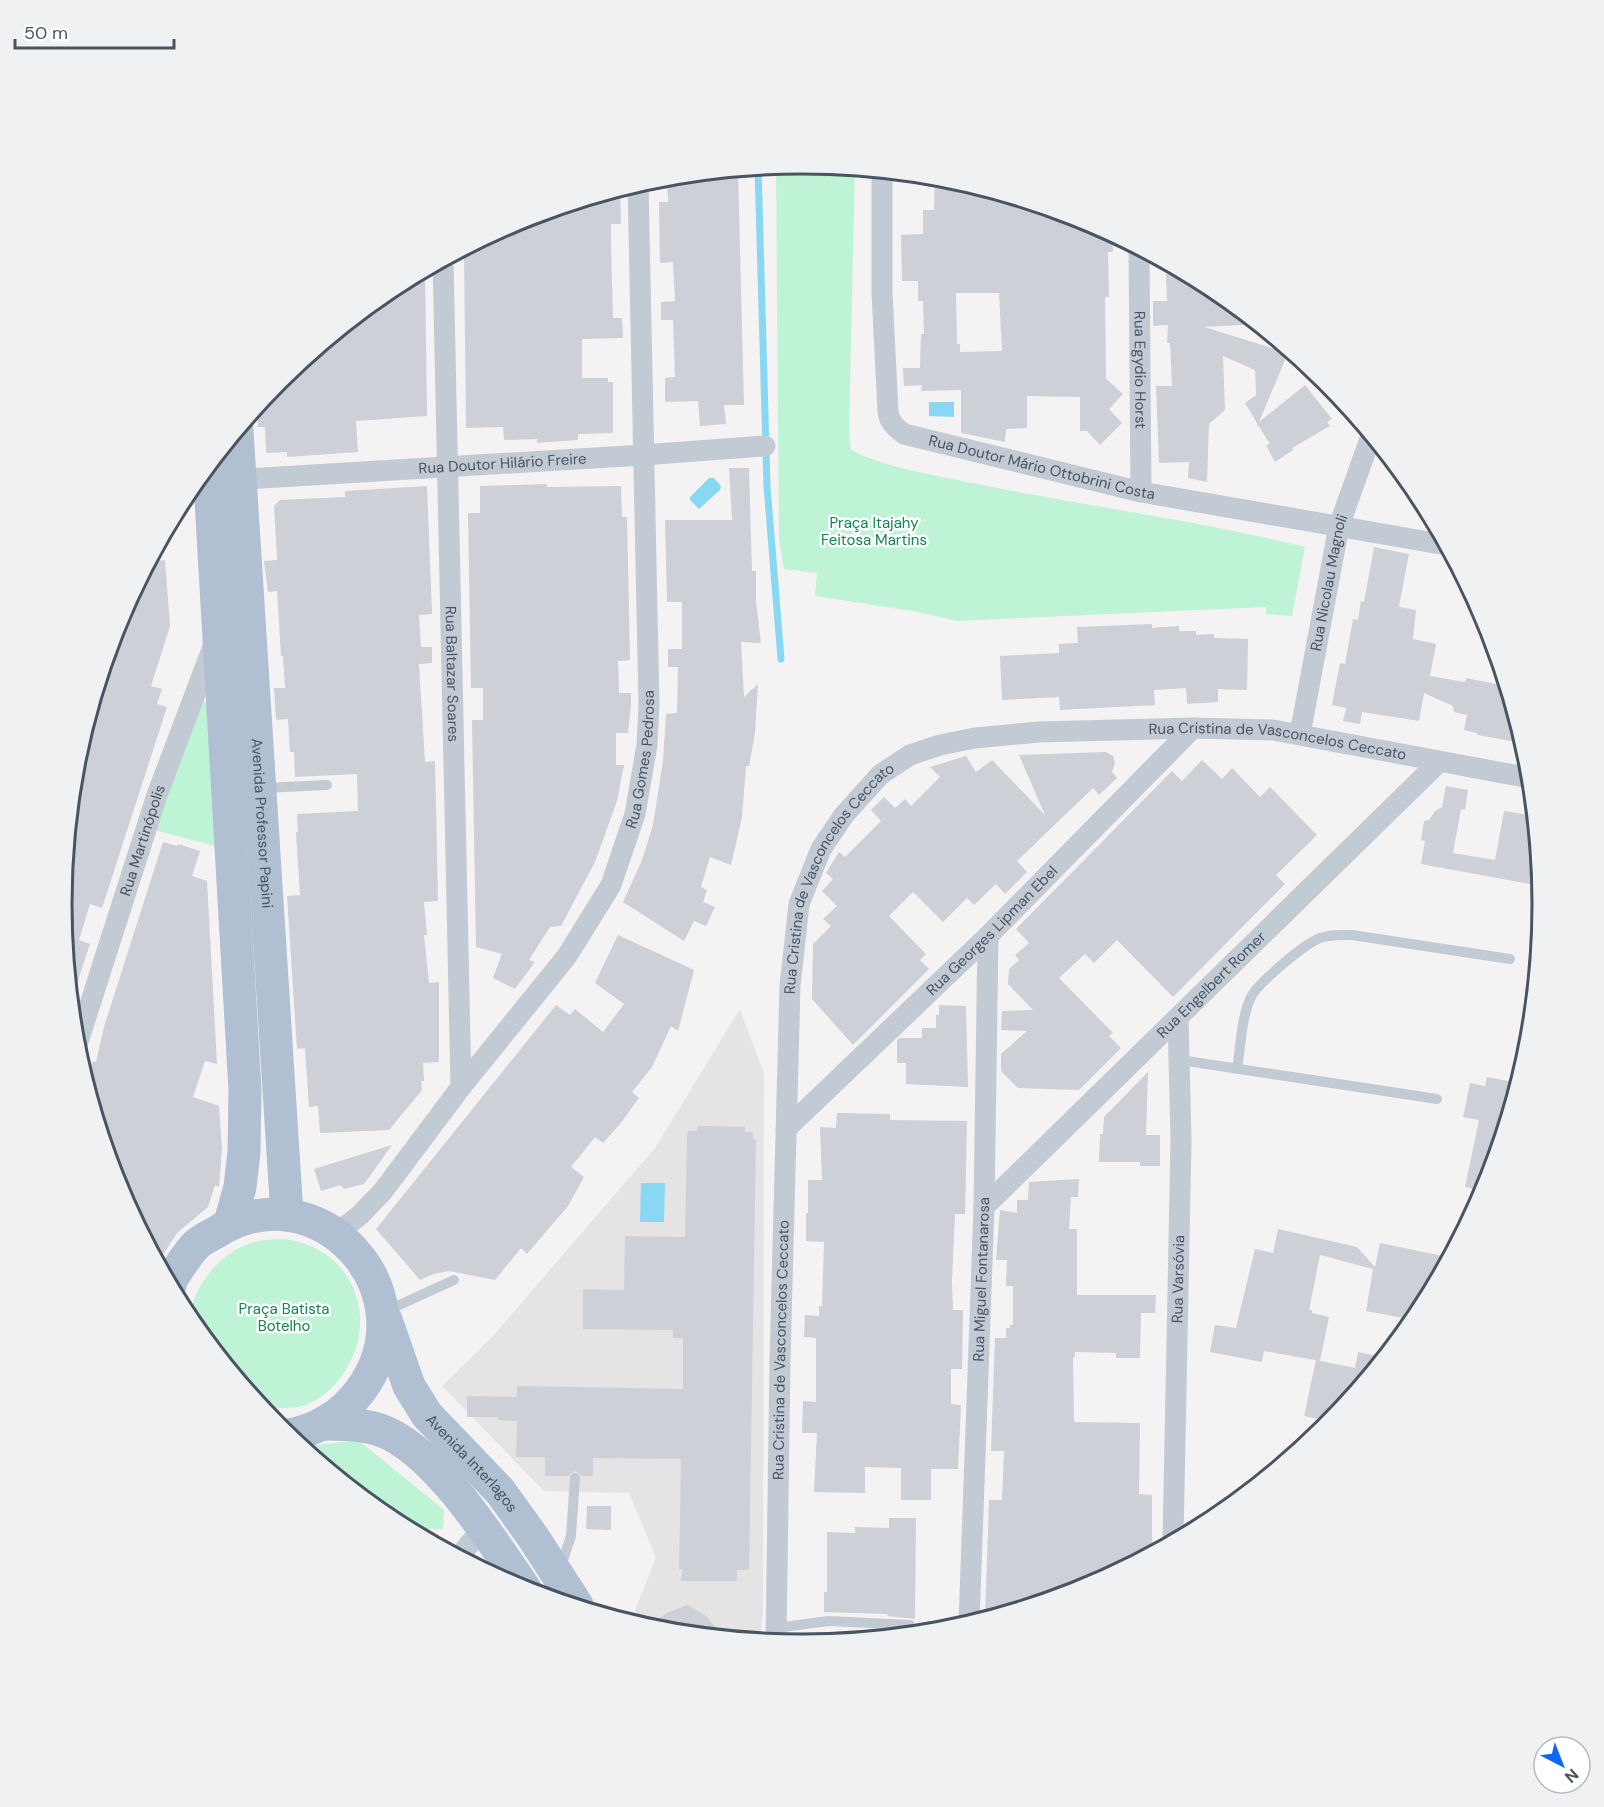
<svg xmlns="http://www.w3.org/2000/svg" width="1604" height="1807" viewBox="0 0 1604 1807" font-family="'DM Sans',sans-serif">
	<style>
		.education { fill: #e5e3e3 }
		.green { fill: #bef3d5 }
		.water { fill: #88d8f4 }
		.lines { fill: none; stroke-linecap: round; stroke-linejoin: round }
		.stream { stroke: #88d8f4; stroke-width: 7 }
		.building { fill: #cdd0d6; fill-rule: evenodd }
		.lane { stroke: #c2cbd4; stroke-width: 10 }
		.street { stroke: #c2cbd4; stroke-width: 21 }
		.primary { stroke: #b0bfd2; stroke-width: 33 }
		.labels { text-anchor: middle; stroke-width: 5; stroke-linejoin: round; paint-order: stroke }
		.street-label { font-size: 15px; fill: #485461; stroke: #fff }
		.park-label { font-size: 15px; fill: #108550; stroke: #fff }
		.rim { fill: none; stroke: #485461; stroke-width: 3 }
	</style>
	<rect width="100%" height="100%" fill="#f4f2f2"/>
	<!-- education -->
	<polygon class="education" points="740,1009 764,1074 763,1613 760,1640 657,1630 638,1624 635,1610 656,1558 629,1493 544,1491 442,1386 492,1337 655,1148"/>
	<!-- green -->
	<g class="green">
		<path d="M802,163L855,168L849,431L851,450C888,469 946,477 987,486C1093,507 1200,521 1305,547L1292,616L1266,614V607L957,621L918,612L815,596L817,573L784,569L779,539L776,166Z"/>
		<polygon points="201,695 210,710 219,847 154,830"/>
		<path d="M279,1239C352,1242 384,1322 340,1378C331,1391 315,1403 299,1407C289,1409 277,1408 267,1408L262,1407L190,1320C192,1286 220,1253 251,1243C260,1240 270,1240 279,1239Z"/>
		<polygon points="358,1440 444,1510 443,1529 407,1528 390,1519 302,1447"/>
	</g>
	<!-- water -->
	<g class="water">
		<polygon points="929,402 954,402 954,417 929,416"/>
		<polygon points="709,478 714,478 721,486 720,490 699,509 690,500 690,497"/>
		<polygon points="641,1183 665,1183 664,1222 640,1222"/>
	</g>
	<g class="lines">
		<!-- stream -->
		<polyline class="stream" points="758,167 767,486 781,659"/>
	</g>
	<!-- building -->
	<g class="building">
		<polygon points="738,169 744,405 724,405 726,424 700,426 698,401 665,402 665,378 675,377 673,320 661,320 661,302 675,301 673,262 660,263 659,202 668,202 667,176"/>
		<path d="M935,176L947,177L984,189V199L1014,198L1086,220L1112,234L1113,252H1108L1109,297H1105L1106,379L1123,394L1109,409L1122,423L1100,445L1087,431H1080V397L1027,396V428L1006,429L1005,442L961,433V390L921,391L922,385L904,386L903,368H920L921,334H924L923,301H918V281H902L901,235L923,234V210H934ZM956,293H999L1002,351L960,352V344H957Z"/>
		<polygon points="620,189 621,224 611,224 611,243 613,318 622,318 623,338 582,339 582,378 608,378 608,382 613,382 613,433 578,434 578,440 537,443 537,439 504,440 503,427 466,428 464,249 519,219"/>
		<polygon points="425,269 427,416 356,421 358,452 287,457 287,452 266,453 265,427 258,427 257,406 279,380 391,288"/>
		<polygon points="1186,273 1213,288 1214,301 1230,301 1258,324 1204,327 1288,353 1259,422 1305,385 1332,419 1327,422 1330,426 1292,448 1293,450 1275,462 1266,445 1270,444 1258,425 1257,427 1257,423 1245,403 1256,395 1255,370 1223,356 1225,410 1209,424 1207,482 1188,478 1189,462 1159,463 1156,386 1172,386 1170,343 1167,343 1168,325 1153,326 1153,301 1167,301 1166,274"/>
		<polygon points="729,468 749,468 752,571 756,571 756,602 761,643 741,642 744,697 758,684 755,733 749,766 746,766 742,817 731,865 710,857 701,887 707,890 703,902 715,907 706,926 694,921 684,941 623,902 642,860 653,825 663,761 666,714 677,713 678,667 668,667 668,649 682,649 682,602 667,602 665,520 732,520"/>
		<polygon points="547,484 547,487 621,486 622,517 627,517 630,660 618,661 619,693 631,693 631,705 628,733 616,733 616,765 624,765 617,801 595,862 561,926 550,927 529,960 535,962 515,989 493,978 502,954 476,947 472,720 483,720 483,688 471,688 468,513 480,513 480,486"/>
		<polygon points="427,486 432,614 419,615 421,647 432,647 432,663 419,664 425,762 435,761 438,901 424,902 427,935 424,935 429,983 439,982 439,1062 423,1063 424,1081 421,1081 422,1090 389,1130 320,1133 318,1106 309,1107 305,1048 297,1049 287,896 300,895 296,832 298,832 297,814 358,811 357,774 295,777 294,752 290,752 288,719 276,720 274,688 285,688 283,656 281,656 277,591 268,592 264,561 277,560 274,506 280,500 345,497 345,491"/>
		<polygon points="1374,547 1409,554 1399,606 1400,607 1416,610 1413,639 1436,644 1430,676 1465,682 1466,678 1506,686 1523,743 1477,735 1477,733 1464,730 1467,715 1454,712 1453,706 1424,693 1419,721 1362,712 1360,724 1343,721 1346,708 1332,705 1340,663 1345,664 1353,619 1358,620 1361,601 1364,602"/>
		<polygon points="165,560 170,626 151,686 162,689 157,704 167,707 102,908 90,904 79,940 90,944 71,1002 62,903 76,759 118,620 149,562"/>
		<polygon points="1152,624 1152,628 1179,626 1179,631 1196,631 1196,635 1214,634 1214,638 1248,639 1247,690 1218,689 1218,702 1187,704 1186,688 1154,690 1155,705 1060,710 1059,697 1002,700 1000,656 1059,653 1059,644 1078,643 1077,627"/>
		<polygon points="1106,752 1113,756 1115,763 1112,772 1117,778 1099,795 1093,788 1017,861 1027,872 1005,894 996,884 974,905 967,898 943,922 913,892 889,916 926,954 920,960 929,969 853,1045 812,999 813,944 831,926 823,919 837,906 822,891 833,879 826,873 839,852 845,857 881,821 871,810 884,797 895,808 905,799 911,806 940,777 930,767 966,756 976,772 992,760 1045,815 1019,755"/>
		<polygon points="1202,760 1222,779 1232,768 1260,797 1270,787 1317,835 1276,875 1285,884 1173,997 1117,940 1094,963 1085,954 1059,978 1113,1033 1109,1036 1121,1048 1079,1090 1018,1088 1001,1071 1001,1054 1027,1031 1001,1030 1002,1011 1033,1010 1008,984 1009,969 1019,960 1015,955 1029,943 1016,929 1172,771 1182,781"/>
		<polygon points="1446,786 1468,790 1465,810 1461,809 1453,853 1495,860 1504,811 1529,815 1528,823 1535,824 1541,886 1421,864 1425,841 1421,840 1424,821 1429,820 1435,811 1442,807"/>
		<polygon points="163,842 177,846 178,844 200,851 192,876 207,881 217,1064 205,1061 193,1097 219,1106 222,1148 219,1187 215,1185 208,1207 177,1233 158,1262 118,1187 86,1081 93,1061 96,1062 104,1027"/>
		<polygon points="618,935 694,970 678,1031 671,1026 652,1067 632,1092 639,1098 620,1124 603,1143 595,1137 571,1167 584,1177 568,1206 527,1254 521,1248 495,1280 449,1271 434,1274 420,1280 376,1229 556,1005 570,1015 575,1009 603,1032 624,1004 595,983"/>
		<polygon points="939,1005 966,1006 968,1087 906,1084 906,1063 897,1063 897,1040 900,1038 922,1038 922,1028 936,1028 936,1015 939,1015"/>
		<polygon points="1148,1072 1146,1135 1160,1135 1160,1166 1140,1166 1140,1162 1099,1162 1100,1134 1103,1134 1104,1117"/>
		<polygon points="1487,1077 1518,1083 1484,1191 1465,1187 1479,1120 1463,1117 1470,1083 1485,1086"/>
		<polygon points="837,1113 890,1114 890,1120 967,1121 965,1214 955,1214 952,1281 953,1310 963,1310 962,1369 951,1369 951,1404 961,1405 958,1469 931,1469 931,1500 901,1500 901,1468 865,1467 865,1493 814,1492 817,1433 802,1433 803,1401 816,1402 816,1338 804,1337 805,1315 819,1316 819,1306 822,1306 824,1242 806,1241 806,1213 808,1213 808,1180 822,1180 820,1127 836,1128"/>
		<polygon points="698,1126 745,1127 745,1132 753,1132 753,1139 756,1139 749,1570 737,1570 737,1581 681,1581 682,1569 679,1569 681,1459 593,1458 593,1476 582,1476 575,1471 568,1476 545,1476 545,1457 516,1457 517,1421 498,1420 498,1417 467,1417 467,1396 517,1397 517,1386 683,1389 683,1338 673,1338 673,1330 583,1329 583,1289 624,1290 625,1236 685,1237 687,1137 688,1131 697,1131"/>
		<polygon points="392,1145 364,1184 344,1189 340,1185 321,1191 314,1169"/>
		<polygon points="1079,1179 1078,1197 1071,1197 1069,1229 1077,1229 1077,1295 1156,1295 1155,1313 1141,1313 1140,1358 1116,1358 1116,1353 1075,1352 1075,1357 1073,1357 1074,1422 1140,1423 1139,1494 1152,1495 1152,1552 1100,1580 1086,1579 1084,1588 985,1618 989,1500 1002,1500 1004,1451 991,1451 995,1338 1006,1338 1006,1328 1010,1328 1010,1325 1013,1325 1013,1286 1006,1286 1007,1260 996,1260 1000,1210 1017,1213 1017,1200 1028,1200 1029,1182"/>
		<polygon points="1278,1229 1357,1247 1375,1267 1380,1243 1448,1257 1414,1320 1366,1311 1373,1269 1320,1255 1309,1310 1312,1310 1312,1313 1329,1317 1320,1361 1264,1351 1262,1362 1210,1352 1215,1325 1236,1328 1255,1249 1273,1253"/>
		<polygon points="1358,1352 1383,1357 1325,1427 1315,1436 1318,1419 1304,1416 1316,1360 1355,1368"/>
		<polygon points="587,1506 611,1506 611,1530 586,1529"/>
		<polygon points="889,1518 916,1518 915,1619 887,1616 888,1614 824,1612 824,1592 827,1592 827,1532 855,1533 855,1527 889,1528"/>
		<polygon points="687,1605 705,1615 723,1636 657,1630 647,1626 667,1613"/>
	</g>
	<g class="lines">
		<!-- lane -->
		<g class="lane">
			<polyline points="263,788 327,785"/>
			<polyline points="1180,1060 1437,1099"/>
			<path d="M1237,1069C1241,1046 1241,1016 1252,995C1261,981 1304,944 1320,938C1331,934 1341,935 1352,935L1510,959"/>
			<polyline points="386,1311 454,1280"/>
			<polyline points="560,1569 571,1536 575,1478"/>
			<polyline points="776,1628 828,1621 910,1625"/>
		</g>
		<!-- street -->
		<g class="street">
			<path id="s1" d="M882,171V293L888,411C889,422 895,427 904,434L1141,492L1446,545"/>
			<path id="s2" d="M1139,248L1141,492"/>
			<path id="s3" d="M443,260L461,1087"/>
			<path id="s4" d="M229,480L643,455L765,446"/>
			<path id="s5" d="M1300,734L1339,526L1371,436"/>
			<path id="s6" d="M76,1048L157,795L214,644"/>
			<path id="s7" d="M786,1129L988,936L1193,728"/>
			<path id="s8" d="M984,1207L1439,762"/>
			<path id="s9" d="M336,1234L360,1215L383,1191L461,1087L567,956L611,885L635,814L647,745L649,705L638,183"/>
			<path id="s10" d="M1173,1541L1181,1140L1178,1018"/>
			<polyline points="460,1556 471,1542 485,1530"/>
			<path id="s11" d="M969,1623L984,1207L988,936"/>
			<path id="s12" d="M776,1641L780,1359L790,986L799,904L821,849L844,815L880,775L910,755L940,745L975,738L1039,732L1193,728L1273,730L1530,778"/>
		</g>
		<!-- primary -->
		<g class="primary">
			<path id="s13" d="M237,431L287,1215"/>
			<polyline points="209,465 245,1090 244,1152 240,1187 230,1223"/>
			<path d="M170,1285L172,1278C179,1268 187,1254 196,1245C201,1240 209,1236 215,1233C317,1166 433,1293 360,1391C343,1414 317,1431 288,1435"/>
			<path id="s14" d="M386,1320L409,1386L427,1415L500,1491L533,1537L577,1605"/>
			<path d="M325,1424C343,1424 362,1424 380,1430C435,1449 493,1542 525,1589"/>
		</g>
	</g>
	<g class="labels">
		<!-- street labels -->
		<g class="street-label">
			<text dy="5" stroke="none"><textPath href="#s2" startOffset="122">Rua Egydio Horst</textPath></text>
			<text dy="5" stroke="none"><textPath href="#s4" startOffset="274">Rua Doutor Hilário Freire</textPath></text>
			<text dy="5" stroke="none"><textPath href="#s1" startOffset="411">Rua Doutor Mário Ottobrini Costa</textPath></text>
			<text dy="5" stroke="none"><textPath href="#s5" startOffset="154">Rua Nicolau Magnoli</textPath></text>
			<text dy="5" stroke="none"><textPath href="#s3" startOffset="414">Rua Baltazar Soares</textPath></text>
			<text dy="5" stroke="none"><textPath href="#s12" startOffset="1299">Rua Cristina de Vasconcelos Ceccato</textPath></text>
			<text dy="5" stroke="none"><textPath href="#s9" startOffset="576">Rua Gomes Pedrosa</textPath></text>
			<text dy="5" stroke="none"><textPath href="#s13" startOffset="393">Avenida Professor Papini</textPath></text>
			<text dy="5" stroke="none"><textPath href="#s6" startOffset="218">Rua Martinópolis</textPath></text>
			<text dy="5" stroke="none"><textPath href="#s12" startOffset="777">Rua Cristina de Vasconcelos Ceccato</textPath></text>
			<text dy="5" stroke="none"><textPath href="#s7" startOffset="286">Rua Georges Lipman Ebel</textPath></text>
			<text dy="5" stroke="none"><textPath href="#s8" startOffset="318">Rua Engelbert Romer</textPath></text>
			<text dy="5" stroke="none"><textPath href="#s11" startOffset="344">Rua Miguel Fontanarosa</textPath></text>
			<text dy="5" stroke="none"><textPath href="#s10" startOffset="262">Rua Varsóvia</textPath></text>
			<text dy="5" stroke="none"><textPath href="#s12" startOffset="291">Rua Cristina de Vasconcelos Ceccato</textPath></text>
			<text dy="5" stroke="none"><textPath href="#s14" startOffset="170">Avenida Interlagos</textPath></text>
		</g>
		<!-- park labels -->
		<g class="park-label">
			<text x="874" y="528">Praça Itajahy<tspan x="874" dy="17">Feitosa Martins</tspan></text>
			<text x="284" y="1314">Praça Batista<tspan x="284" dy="17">Botelho</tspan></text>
		</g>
	</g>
	<!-- crop -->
	<path d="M0 0H1604V1807H0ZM72 904a730 730 0 1 1 1460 0a730 730 0 1 1-1460 0Z" fill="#f0f1f2" fill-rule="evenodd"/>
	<path class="rim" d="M72 904a730 730 0 1 1 1460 0a730 730 0 1 1-1460 0Z"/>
	<!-- north arrow -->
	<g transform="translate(1562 1765) rotate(138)"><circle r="28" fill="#ffffff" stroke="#b6bbc0" stroke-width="1.5"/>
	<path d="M0-4.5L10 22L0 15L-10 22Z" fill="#0b67f5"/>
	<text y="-9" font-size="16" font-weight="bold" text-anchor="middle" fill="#485461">N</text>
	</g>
	<!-- scale -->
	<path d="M15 39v9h159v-9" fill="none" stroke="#485461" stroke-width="3"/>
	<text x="24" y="39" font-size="18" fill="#485461" stroke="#ffffff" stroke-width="4.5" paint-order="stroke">50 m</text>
</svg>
